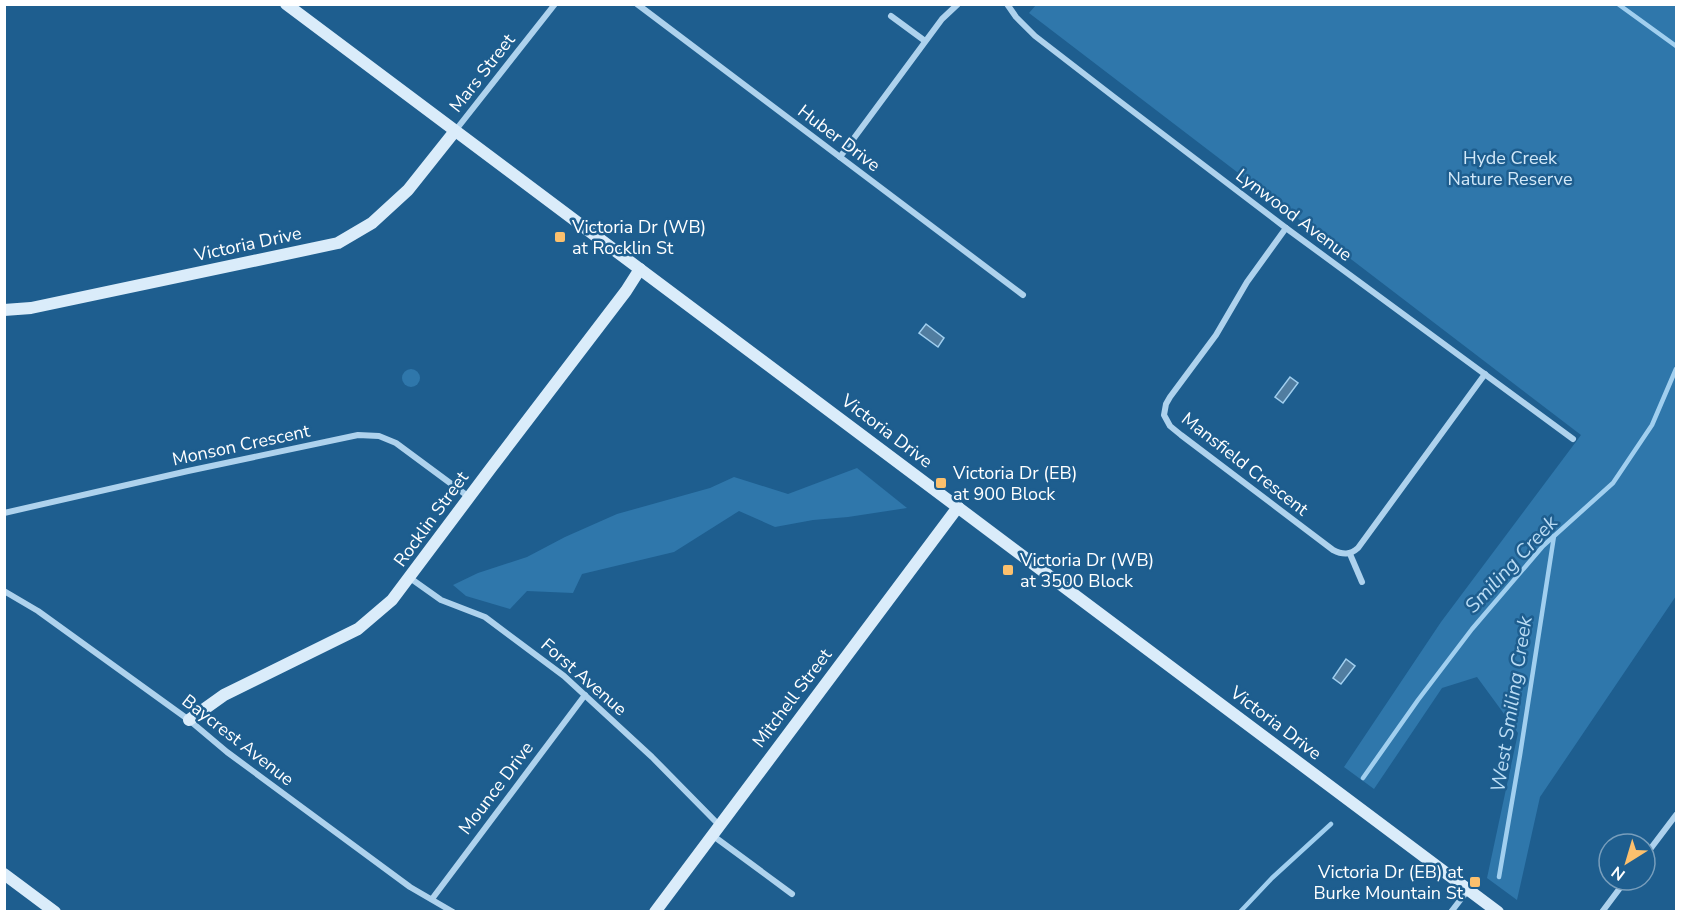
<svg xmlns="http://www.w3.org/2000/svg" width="1681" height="916" viewBox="0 0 1681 916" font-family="'Nunito Sans',sans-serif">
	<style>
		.green { fill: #2f77ab }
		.water { fill: #517da0; stroke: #a1cfef; stroke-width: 1.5 }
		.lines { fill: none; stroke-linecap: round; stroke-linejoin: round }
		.stream { stroke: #a1cfef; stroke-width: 4.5 }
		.street { stroke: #aed2ed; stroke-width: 6 }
		.secondary { stroke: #daecfa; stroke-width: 12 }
		.poi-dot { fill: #fcc06d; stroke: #1e5e8f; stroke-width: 2 }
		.labels { text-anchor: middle; stroke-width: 5; stroke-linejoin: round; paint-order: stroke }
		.street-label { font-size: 18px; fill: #fff; stroke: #1e5e8f }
		.park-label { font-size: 18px; fill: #d3e9f9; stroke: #1e5e8f }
		.poi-label { font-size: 18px; fill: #fff; stroke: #1e5e8f; text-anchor: start }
		.water-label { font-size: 20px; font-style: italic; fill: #badcf4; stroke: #1e5e8f }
	</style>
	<rect width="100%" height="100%" fill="#1e5e8f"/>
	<!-- green -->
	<g class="green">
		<polygon points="1036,5 1676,5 1676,596 1540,797 1517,900 1487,878 1518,733 1477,677 1442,688 1374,789 1344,767 1441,622 1581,435 1029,13"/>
		<circle cx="411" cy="378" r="9"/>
		<polygon points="857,468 907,508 848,517 813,520 775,527 739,511 674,552 582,574 573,593 527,591 510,609 466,596 453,585 478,573 527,557 565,537 617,514 710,488 734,477 788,494"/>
	</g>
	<!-- water -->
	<g class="water">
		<polygon points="926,324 944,338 938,347 919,333"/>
		<polygon points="1290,377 1298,383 1283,403 1275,397"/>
		<polygon points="1346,659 1355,666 1341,684 1333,678"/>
	</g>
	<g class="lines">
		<!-- stream -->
		<g class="stream">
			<polyline points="1618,4 1676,46"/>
			<polyline points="1363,778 1418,700 1472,629 1543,546 1613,483 1652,425 1676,369"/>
			<polyline points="1499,877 1520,755 1554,536"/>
			<polyline points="1240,912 1272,878 1331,824"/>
		</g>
		<!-- street -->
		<g class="street">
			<polyline points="637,4 1023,295"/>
			<polyline points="1007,4 1016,17 1035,36 1114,97 1286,228 1573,439"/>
			<polyline points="891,16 925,41"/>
			<polyline points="455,131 555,4"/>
			<polyline points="840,157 942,19 958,4"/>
			<path d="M1286,228L1247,282L1216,335L1170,397L1166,404L1164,415L1170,426L1181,435L1333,550C1343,555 1350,555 1358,548L1485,374"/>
			<polyline points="4,513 188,471 358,435 379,436 396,443 469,497"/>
			<polyline points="1350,554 1362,582"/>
			<polyline points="410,578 441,600 485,617 564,676 652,757 719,825"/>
			<polyline points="4,591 38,611 189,720 227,752 410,887 453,912"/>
			<polyline points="712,835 792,894"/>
			<polyline points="1645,856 1676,815"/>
			<polyline points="432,899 585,695"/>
			<polyline points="1451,912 1468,890"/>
			<polyline points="1602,912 1626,880"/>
		</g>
		<!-- secondary -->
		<g class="secondary">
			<polyline points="286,4 1498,912"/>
			<polyline points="4,310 31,308 338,243 372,223 408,190 455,131"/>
			<polyline points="189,720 224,695 358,629 392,600 491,468 626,291 640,269"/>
			<polyline points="4,874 55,912"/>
			<polyline points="655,912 958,507"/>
		</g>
	</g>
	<!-- markers -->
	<g class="poi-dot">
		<rect x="554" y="231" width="12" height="12" rx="3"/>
		<rect x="935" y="477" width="12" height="12" rx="3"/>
		<rect x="1002" y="564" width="12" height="12" rx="3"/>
		<rect x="1469" y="876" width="12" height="12" rx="3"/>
	</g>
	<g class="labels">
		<!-- street labels -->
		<g class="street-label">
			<text transform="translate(482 73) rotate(-52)" y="6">Mars Street</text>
			<text transform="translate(839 138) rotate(37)" y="6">Huber Drive</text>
			<text transform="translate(1294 215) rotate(37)" y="6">Lynwood Avenue</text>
			<text transform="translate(248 244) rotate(-12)" y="6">Victoria Drive</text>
			<text transform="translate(887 431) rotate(37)" y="6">Victoria Drive</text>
			<text transform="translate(241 445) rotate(-12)" y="6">Monson Crescent</text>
			<text transform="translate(1245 464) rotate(38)" y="6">Mansfield Crescent</text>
			<text transform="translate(431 519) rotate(-54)" y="6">Rocklin Street</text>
			<text transform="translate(584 677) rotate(41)" y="6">Forst Avenue</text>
			<text transform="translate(792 698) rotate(-53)" y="6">Mitchell Street</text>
			<text transform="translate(1276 723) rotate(37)" y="6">Victoria Drive</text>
			<text transform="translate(238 740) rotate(38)" y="6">Baycrest Avenue</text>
			<text transform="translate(496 788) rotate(-53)" y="6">Mounce Drive</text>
		</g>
		<!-- park labels -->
		<g class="park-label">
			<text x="1510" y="164">Hyde Creek<tspan x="1510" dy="21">Nature Reserve</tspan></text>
		</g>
		<!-- poi labels -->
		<g class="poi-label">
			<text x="572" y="233">Victoria Dr (WB)<tspan x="572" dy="21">at Rocklin St</tspan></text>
			<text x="953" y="479">Victoria Dr (EB)<tspan x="953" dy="21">at 900 Block</tspan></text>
			<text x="1020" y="566">Victoria Dr (WB)<tspan x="1020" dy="21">at 3500 Block</tspan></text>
			<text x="1463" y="878" text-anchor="end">Victoria Dr (EB) at<tspan x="1463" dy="21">Burke Mountain St</tspan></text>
		</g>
		<!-- water labels -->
		<g class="water-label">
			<text transform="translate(1511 564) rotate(-47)" y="7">Smiling Creek</text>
			<text transform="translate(1511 704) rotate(-81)" y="7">West Smiling Creek</text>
		</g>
	</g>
	<!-- border -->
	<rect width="1681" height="916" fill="none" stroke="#ffffff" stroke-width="12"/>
	<!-- north arrow -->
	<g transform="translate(1627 862) rotate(217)"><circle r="28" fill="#1e5e8f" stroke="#789ebc" stroke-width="1.5"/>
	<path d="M0-4.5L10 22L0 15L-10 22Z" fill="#fcc06d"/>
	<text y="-9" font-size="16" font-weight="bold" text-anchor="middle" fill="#ffffff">N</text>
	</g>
</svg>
